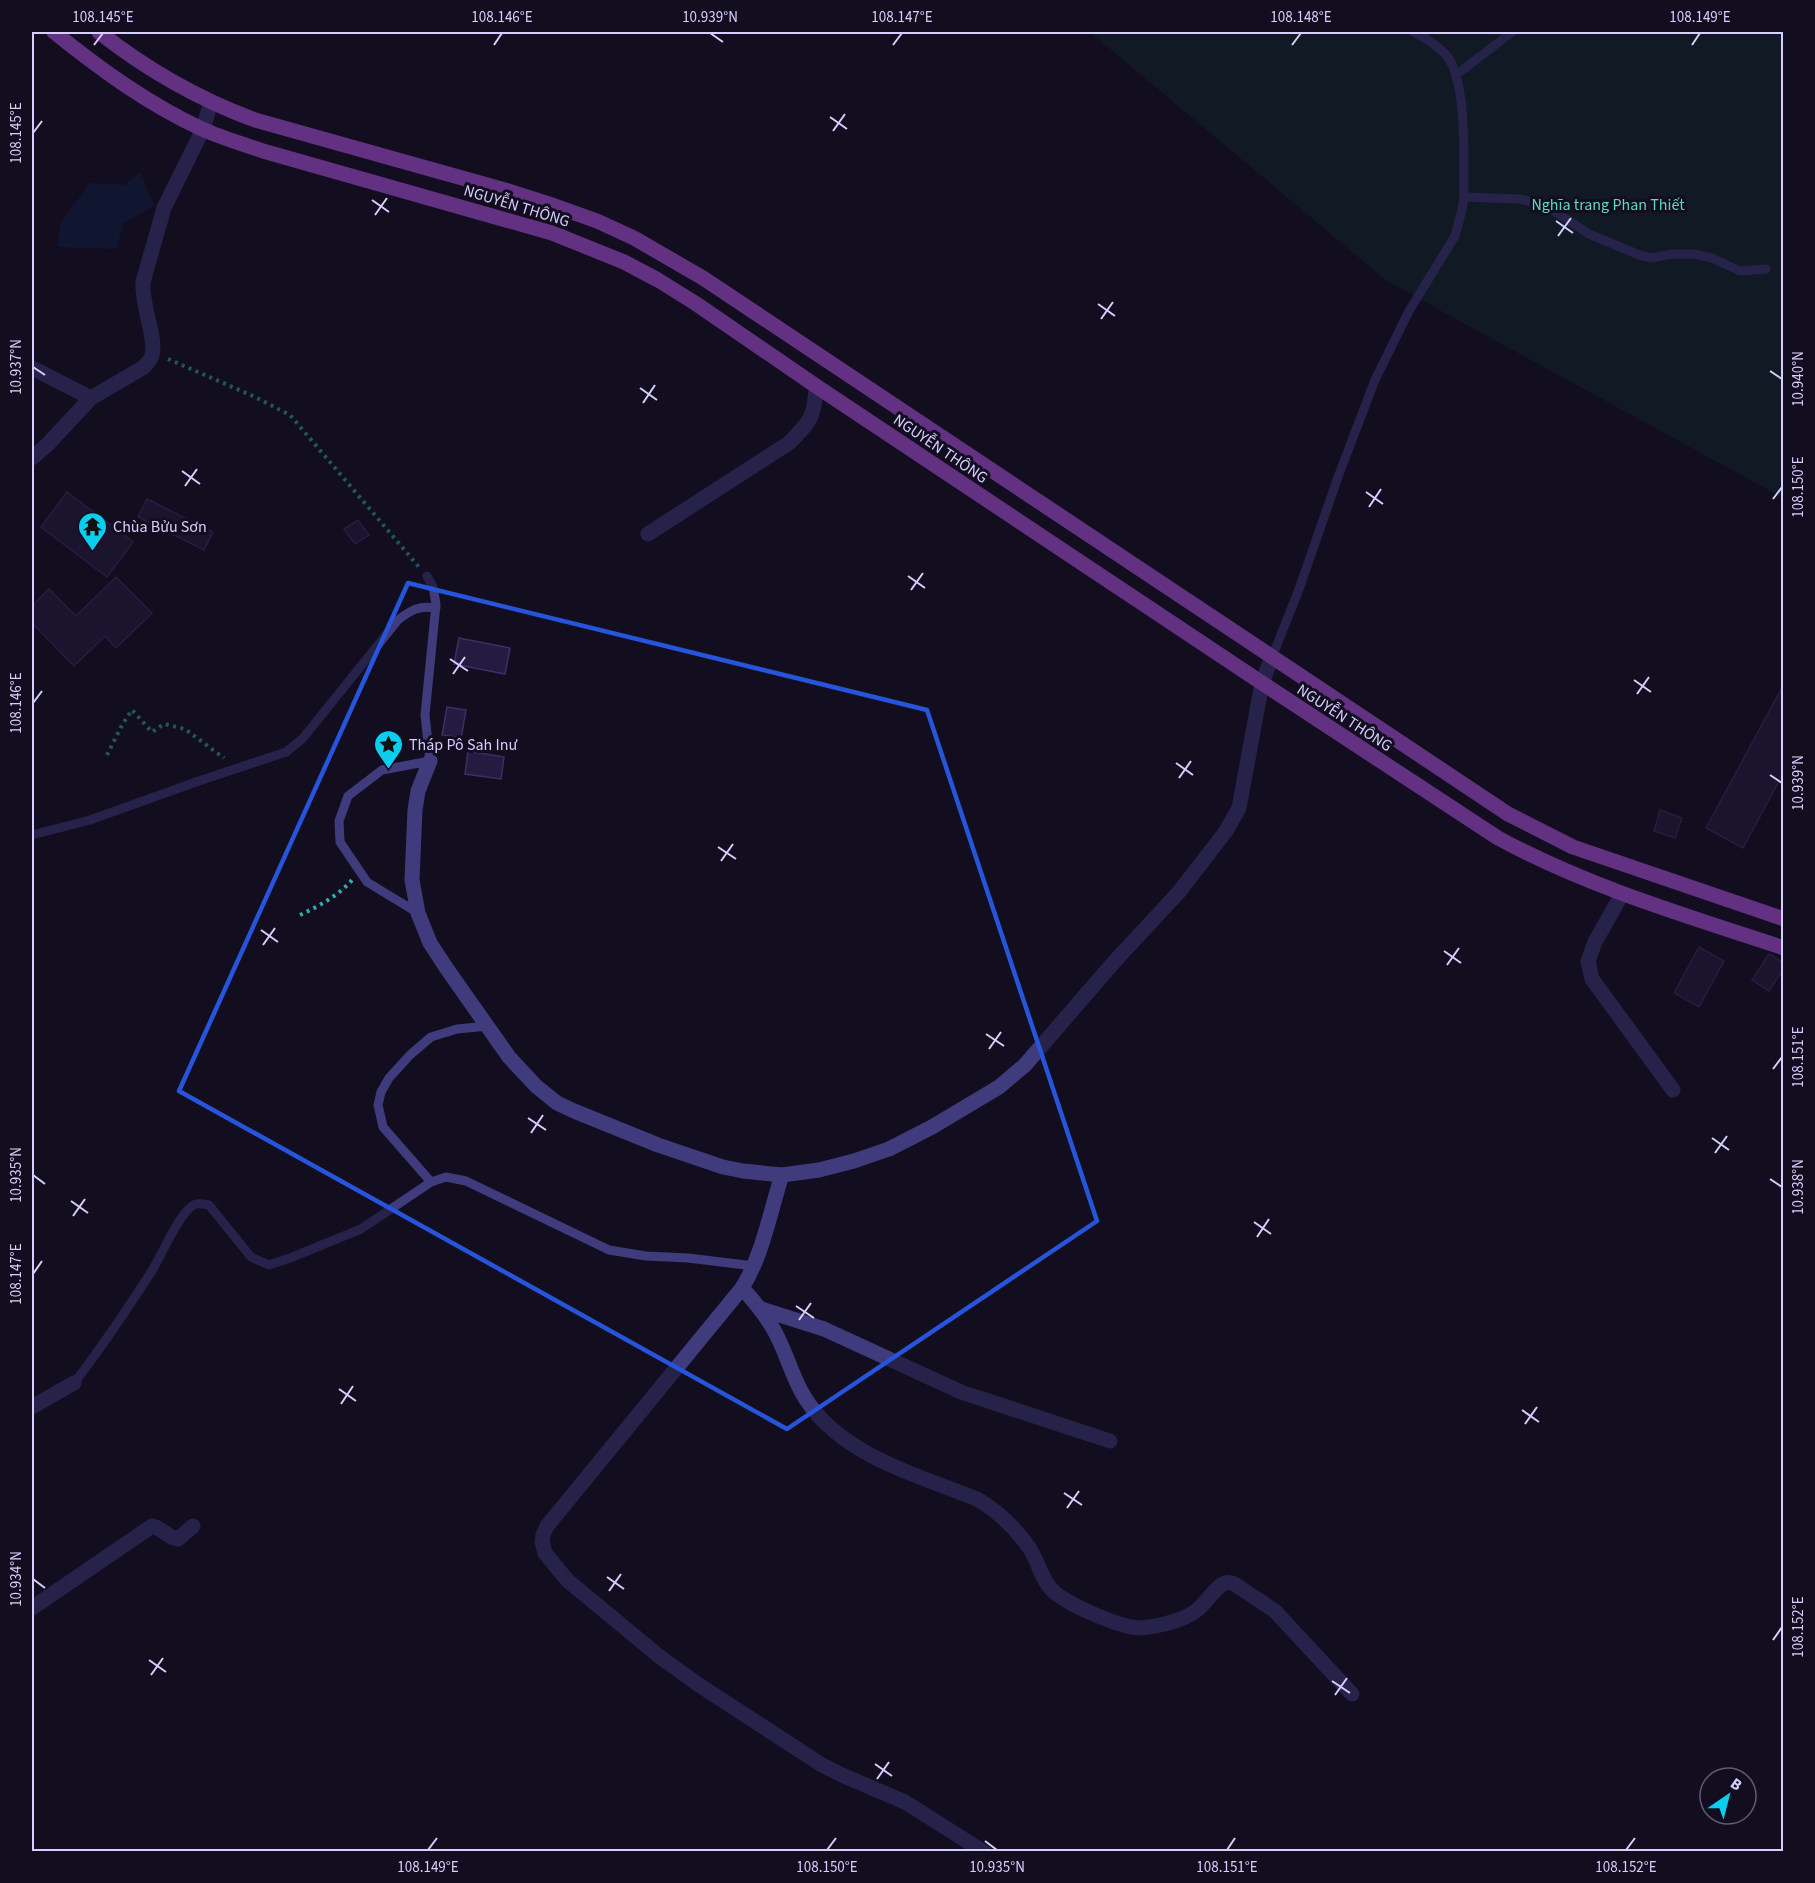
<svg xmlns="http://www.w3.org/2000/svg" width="1815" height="1883" viewBox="0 0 1815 1883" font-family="'Source Sans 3',sans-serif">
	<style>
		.green { fill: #112929 }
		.water { fill: #0e2143 }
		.building { fill: #241b40; stroke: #3c2e6b; stroke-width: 1.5 }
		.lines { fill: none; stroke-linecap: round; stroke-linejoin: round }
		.path { stroke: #33acaa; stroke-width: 4; stroke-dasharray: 3 4.5; stroke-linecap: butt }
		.lane { stroke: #403b7d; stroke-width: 9 }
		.street { stroke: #403b7d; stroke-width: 15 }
		.primary { stroke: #c35bf7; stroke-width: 15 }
		.marked { fill: none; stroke: #2654da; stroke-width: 4.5; stroke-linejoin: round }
		.ticks { fill: none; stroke: #d6cffd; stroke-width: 2 }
		.labels { text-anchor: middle; stroke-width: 6; stroke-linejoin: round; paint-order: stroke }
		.park-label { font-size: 16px; fill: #5fd9bf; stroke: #120e20 }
		.street-label { font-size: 16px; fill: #d6cffd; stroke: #120e20 }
		.poi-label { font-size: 16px; fill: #d6cffd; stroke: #120e20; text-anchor: start }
		.neatline { fill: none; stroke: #d6cffd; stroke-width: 2 }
		.ticks-label { font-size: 15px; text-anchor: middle; fill: #d6cffd }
	</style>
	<rect width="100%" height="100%" fill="#120e20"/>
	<!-- green -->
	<polygon class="green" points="1090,32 1783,32 1783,498 1387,281"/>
	<!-- water -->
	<polygon class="water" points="140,172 154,205 123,224 116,249 58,247 60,224 90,183 125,185"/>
	<!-- building -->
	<g class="building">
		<polygon points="67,492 133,542 107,577 41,527"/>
		<polygon points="147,499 213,532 204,550 138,517"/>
		<polygon points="358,520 369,535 355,544 344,529"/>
		<polygon points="116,577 152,613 116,648 105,636 74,666 32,623 32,606 49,589 76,616"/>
		<polygon points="459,638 510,648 505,674 454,664"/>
		<polygon points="1784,684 1784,772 1743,848 1706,828"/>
		<polygon points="447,707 466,710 461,738 442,735"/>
		<polygon points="468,751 504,757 501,779 465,774"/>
		<polygon points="1660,810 1682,818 1675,838 1654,831"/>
		<polygon points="1699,947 1724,961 1699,1007 1674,993"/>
		<polygon points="1769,954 1784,963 1784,968 1769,991 1752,980"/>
	</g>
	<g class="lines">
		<!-- path -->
		<g class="path">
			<polyline points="168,359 253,396 290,415 419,567"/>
			<polyline points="107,755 122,725 132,710 152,732 164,724 185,729 224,758"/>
			<path d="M300,915C319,906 338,896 352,880"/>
		</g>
		<!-- lane -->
		<g class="lane">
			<polyline points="1456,75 1512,32"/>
			<polyline points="1464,197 1519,199 1536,203 1551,209 1589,234 1642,256 1652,258 1672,254 1694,254 1712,258 1740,271 1766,269"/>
			<path d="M1272,657L1298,592L1338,477L1375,380L1409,311L1455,236L1462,210L1464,197C1463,161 1468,84 1447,56C1439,46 1425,38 1414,32"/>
			<path d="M32,835L90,820L196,782L286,752L303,738L316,722L398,620C411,610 419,605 436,608"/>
			<polyline points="418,913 367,882 340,842 339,821 348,796 382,770 430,761 425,715 436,604 433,587 427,576"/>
			<polyline points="431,1182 383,1127 378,1105 381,1092 389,1078 410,1055 431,1037 457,1029 488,1026"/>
			<path d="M74,1383C102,1347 128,1308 153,1269C163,1252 177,1218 192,1206C197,1202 202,1204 209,1205L251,1257L269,1265L290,1258L361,1229L431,1182L446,1177L466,1181L609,1250L646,1256L688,1258L754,1266"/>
		</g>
		<!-- street -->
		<g class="street">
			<polyline points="32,368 91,398"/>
			<path d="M32,458L47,445L91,398L144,367C147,363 151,360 152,355C157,339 141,304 143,282L164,208L203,129L211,102"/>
			<path d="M648,534L789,443C810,422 815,417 816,386"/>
			<polyline points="430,761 418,791 415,810 412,880 418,913 430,943 447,969 509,1057 536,1086 557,1103 574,1111 658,1145 723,1167 743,1171 782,1175 819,1170 854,1161 889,1149 932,1127 999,1087 1025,1065 1114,962 1179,892 1226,831 1239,808 1262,683 1272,657"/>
			<polyline points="1622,894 1595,942 1588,961 1592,979 1673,1090"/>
			<path d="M782,1175C770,1212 763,1254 742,1288L547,1526L543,1535L542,1542L545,1553L567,1580L660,1657L699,1685L822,1765L842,1775L905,1802L984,1852"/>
			<path d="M742,1288C757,1304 770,1320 779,1340C787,1357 792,1374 801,1391C835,1454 915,1474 977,1499C996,1510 1015,1528 1028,1546C1038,1559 1040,1578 1052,1590C1066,1604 1112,1623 1131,1627C1148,1630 1184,1621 1197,1610C1206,1603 1213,1590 1223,1584C1228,1581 1232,1583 1236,1585L1275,1611L1352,1694"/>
			<polyline points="761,1309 824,1329 961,1392 1110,1441"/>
			<polyline points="32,1407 74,1383"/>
			<path d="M32,1608L152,1526C163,1528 167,1538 178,1539L193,1526"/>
		</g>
		<!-- primary -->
		<g class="primary">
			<path d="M54,32C100,69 148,104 202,129C222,138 243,144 263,151L552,233L624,262L658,280L695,303L816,386L1262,683L1498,838C1588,887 1687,916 1784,948"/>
			<path d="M99,32C146,69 198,99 255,120L505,190L555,206L597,221L634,238L703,278L1508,814L1573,847L1784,919"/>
		</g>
	</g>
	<!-- marked area -->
	<path d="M0 0H1815V1883H0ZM408,583L927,710L1097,1221L787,1429L179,1091Z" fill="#120e20" fill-opacity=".55" fill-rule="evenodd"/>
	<path class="marked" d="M408,583L927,710L1097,1221L787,1429L179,1091Z"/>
	<!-- ticks -->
	<path class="ticks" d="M710,33L723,42M94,45L103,33M494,45L502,33M893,45L902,33M1292,45L1301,33M1692,45L1700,33M830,117L847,129M833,131L845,114M33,133L42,121M372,200L389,212M375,215L387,198M1556,221L1573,233M1558,236L1571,218M1098,304L1115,316M1101,319L1113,302M33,367L45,375M1770,371L1782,379M640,388L657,400M643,403L655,385M182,471L200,484M185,486L197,469M1366,492L1383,504M1773,499L1782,487M1369,507L1381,489M908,576L925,588M911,590L923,573M450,659L468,671M453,674L465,657M1634,680L1651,692M1637,694L1649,677M33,703L42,691M1176,763L1193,775M1770,775L1782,783M1179,778L1191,761M718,847L736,859M721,861L733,844M261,930L278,942M263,945L275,928M1444,951L1461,963M1447,965L1459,948M986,1034L1004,1046M989,1049L1001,1032M1773,1069L1782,1057M528,1118L546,1130M531,1133L543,1115M1712,1138L1729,1150M1715,1153L1727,1136M33,1175L45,1184M1770,1179L1782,1187M71,1201L88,1213M73,1216L85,1199M1254,1222L1271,1234M1257,1237L1269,1219M33,1274L42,1261M796,1306L814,1318M799,1320L811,1303M339,1389L356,1401M341,1404L353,1386M1522,1410L1539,1422M1525,1424L1537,1407M1064,1493L1082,1505M1067,1508L1079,1491M607,1577L624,1589M33,1579L45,1588M609,1591L621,1574M1773,1640L1782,1627M149,1660L166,1672M151,1675L163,1658M1332,1681L1350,1693M1335,1695L1347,1678M875,1764L892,1776M877,1779L889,1762M985,1841L997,1850M428,1850L437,1838M827,1850L836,1838M1227,1850L1235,1838M1626,1850L1635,1838"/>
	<!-- icons -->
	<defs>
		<symbol id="temple-pin" viewBox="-11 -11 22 30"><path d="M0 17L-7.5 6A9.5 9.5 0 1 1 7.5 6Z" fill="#0bcded" stroke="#120e20"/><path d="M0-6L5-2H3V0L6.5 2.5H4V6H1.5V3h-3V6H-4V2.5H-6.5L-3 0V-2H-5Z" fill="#111"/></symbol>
		<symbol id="sight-pin" viewBox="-11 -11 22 30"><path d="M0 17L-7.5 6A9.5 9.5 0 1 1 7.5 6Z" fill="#0bcded" stroke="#120e20"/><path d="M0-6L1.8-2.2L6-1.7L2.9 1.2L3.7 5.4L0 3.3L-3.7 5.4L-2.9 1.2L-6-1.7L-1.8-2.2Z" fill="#111"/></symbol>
	</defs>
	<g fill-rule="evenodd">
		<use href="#temple-pin" x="76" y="510" width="33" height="45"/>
		<use href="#sight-pin" x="372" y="728" width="33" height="45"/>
	</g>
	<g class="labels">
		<!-- park labels -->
		<g class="park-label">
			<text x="1608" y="210">Nghĩa trang Phan Thiết</text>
		</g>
		<!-- street labels -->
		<g class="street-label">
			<text transform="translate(517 205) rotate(17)" y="6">NGUYỄN THÔNG</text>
			<text transform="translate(941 448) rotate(34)" y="6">NGUYỄN THÔNG</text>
			<text transform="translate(1345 717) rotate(33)" y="6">NGUYỄN THÔNG</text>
		</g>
		<!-- poi labels -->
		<g class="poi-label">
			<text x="113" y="532">Chùa Bửu Sơn</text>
			<text x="409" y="750">Tháp Pô Sah Inư</text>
		</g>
	</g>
	<!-- border -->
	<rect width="1815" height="1883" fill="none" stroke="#120e20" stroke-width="66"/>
	<!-- north arrow -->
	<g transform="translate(1728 1796) rotate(35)"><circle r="28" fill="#120e20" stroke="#605b78" stroke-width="1.5"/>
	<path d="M0-4.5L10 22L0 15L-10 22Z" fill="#0bcded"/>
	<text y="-9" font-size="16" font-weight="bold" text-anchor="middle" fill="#d6cffd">B</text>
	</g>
	<rect x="33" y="33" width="1749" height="1817" class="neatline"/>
	<g class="ticks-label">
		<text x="103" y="22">108.145°E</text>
		<text x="502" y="22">108.146°E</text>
		<text x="710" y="22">10.939°N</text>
		<text x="902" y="22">108.147°E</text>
		<text x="1301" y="22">108.148°E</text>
		<text x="1700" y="22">108.149°E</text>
		<text transform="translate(16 133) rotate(-90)" y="5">108.145°E</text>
		<text transform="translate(16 367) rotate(-90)" y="5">10.937°N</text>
		<text transform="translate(1798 379) rotate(-90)" y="5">10.940°N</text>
		<text transform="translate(1798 487) rotate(-90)" y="5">108.150°E</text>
		<text transform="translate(16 703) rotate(-90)" y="5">108.146°E</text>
		<text transform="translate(1798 783) rotate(-90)" y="5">10.939°N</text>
		<text transform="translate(1798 1057) rotate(-90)" y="5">108.151°E</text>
		<text transform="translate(16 1175) rotate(-90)" y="5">10.935°N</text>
		<text transform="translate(1798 1187) rotate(-90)" y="5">10.938°N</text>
		<text transform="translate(16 1274) rotate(-90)" y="5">108.147°E</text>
		<text transform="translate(16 1579) rotate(-90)" y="5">10.934°N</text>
		<text transform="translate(1798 1627) rotate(-90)" y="5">108.152°E</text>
		<text x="428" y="1872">108.149°E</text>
		<text x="827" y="1872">108.150°E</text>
		<text x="997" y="1872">10.935°N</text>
		<text x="1227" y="1872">108.151°E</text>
		<text x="1626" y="1872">108.152°E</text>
	</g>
</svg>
